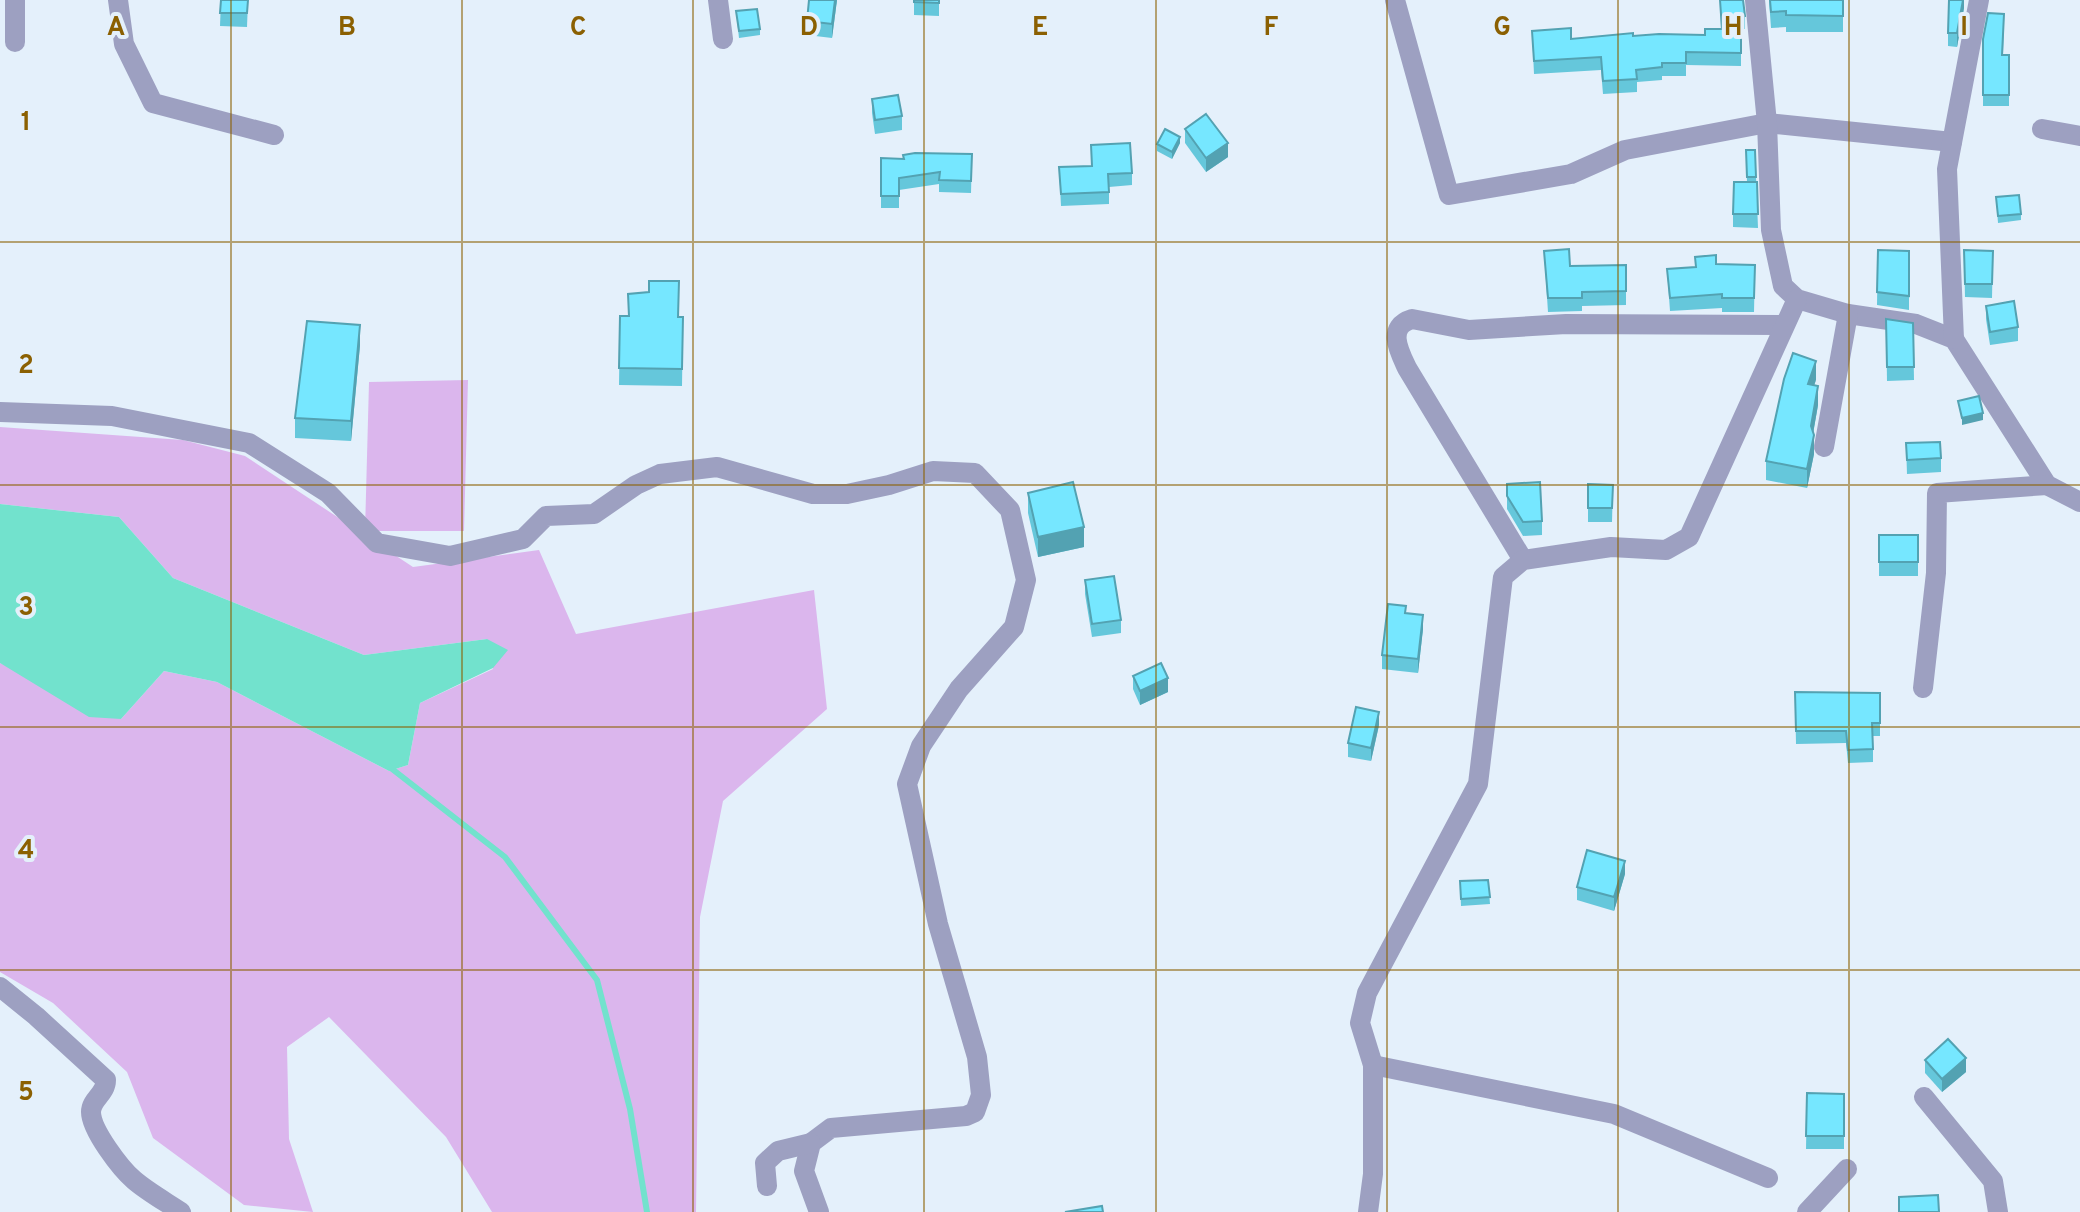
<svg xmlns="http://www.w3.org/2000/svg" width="2080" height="1212" viewBox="0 0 2080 1212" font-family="Overpass,sans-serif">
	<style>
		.green { fill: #dbb6ed }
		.water { fill: #72e2cd }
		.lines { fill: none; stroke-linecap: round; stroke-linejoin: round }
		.stream { stroke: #72e2cd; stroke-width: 6 }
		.minor { stroke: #9da0c1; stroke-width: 20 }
		.wall { fill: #65c7db }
		.shaded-wall { fill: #53a2b2 }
		.building { fill: #76e7ff; stroke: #53a2b2; stroke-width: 2 }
		.grid { fill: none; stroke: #8b6002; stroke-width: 2; stroke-opacity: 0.55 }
		.grid-label { font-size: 26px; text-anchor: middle; font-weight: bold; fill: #8b6002; stroke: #e4f0fb; stroke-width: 8; stroke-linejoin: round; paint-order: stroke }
	</style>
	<rect width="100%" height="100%" fill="#e4f0fb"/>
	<!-- green -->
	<g class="green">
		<polygon points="468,380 464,531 365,531 369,382"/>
		<polygon points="0,427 183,440 245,456 413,567 539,550 576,634 814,590 827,709 723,801 700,917 696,1212 492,1212 446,1137 329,1017 287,1047 289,1139 313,1212 244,1205 153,1138 127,1072 53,1003 0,972 0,663 121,719 164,671 217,682 389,771 408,765 420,703 493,669 487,639 364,655 173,578 119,517 0,504"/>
	</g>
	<!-- water -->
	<polygon class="water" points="0,504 119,517 173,578 364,655 487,639 508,650 493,668 420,703 408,765 389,771 217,682 164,671 121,719 89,717 0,663"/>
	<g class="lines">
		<!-- stream -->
		<polyline class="stream" points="387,765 505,857 597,980 630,1109 647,1212"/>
		<!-- minor -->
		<g class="minor">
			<polyline points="118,0 124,44 153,103 274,135"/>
			<polyline points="718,0 723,39"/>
			<polyline points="1395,0 1449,195 1571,174 1625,150 1767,123 1952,142"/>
			<polyline points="1755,0 1767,123 1771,230 1783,286 1797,299 1848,314 1916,324 1954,339 2047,485 2080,502"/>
			<polyline points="15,42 15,0"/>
			<polyline points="2042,129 2080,136"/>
			<polyline points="1954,339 1947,169 1979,0"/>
			<polyline points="0,412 112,416 249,443 328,493 377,543 450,556 523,539 546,516 594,514 636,485 660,474 717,467 813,494 847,494 889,485 933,471 975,473 1010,510 1026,580 1014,627 959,689 921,746 907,784 938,924 977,1057 981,1095 975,1112 966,1116 831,1128 811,1143 804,1171 819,1212"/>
			<polyline points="1824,447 1848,314"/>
			<path d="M1523,560L1407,368C1399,351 1386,327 1412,319L1469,330L1566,324L1784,325"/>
			<polyline points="1923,688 1936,573 1937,493 2047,485"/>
			<path d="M0,987L36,1016L106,1080C106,1094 91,1099 91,1112C91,1130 121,1169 134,1180C148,1192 166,1202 181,1212"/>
			<polyline points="1373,1065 1614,1114 1768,1178"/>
			<polyline points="1924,1097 1993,1181 1998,1212"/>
			<polyline points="767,1186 765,1163 778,1151 811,1143"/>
			<polyline points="1368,1212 1373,1174 1373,1065 1360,1023 1367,993 1478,784 1503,577 1523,560 1611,547 1666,550 1689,537 1797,299"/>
			<polyline points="1807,1212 1847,1169"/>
		</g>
	</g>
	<!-- wall -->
	<g class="wall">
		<polygon points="221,0 248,0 247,27 220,26"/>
		<polygon points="837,0 832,38 807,35 807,21"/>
		<polygon points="914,0 939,0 939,16 914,15"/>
		<polygon points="1720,0 1745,16 1745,29 1741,29 1741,66 1686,65 1686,76 1662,76 1662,80 1637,82 1637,92 1603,94 1601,70 1534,74 1532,31 1571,39 1705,35 1721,29"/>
		<polygon points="1769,0 1843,0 1843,32 1786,32 1786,27 1771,28"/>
		<polygon points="1964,0 1964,8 1957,47 1948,46 1948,33"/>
		<polygon points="736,11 760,29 760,35 739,38"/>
		<polygon points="2004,26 2003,55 2009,55 2009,106 1983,106 1983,39"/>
		<polygon points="872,99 902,116 902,130 875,134 872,113"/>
		<polygon points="1185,129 1228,157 1206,172 1185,143"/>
		<polygon points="1180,143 1172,159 1157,151 1157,144"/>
		<polygon points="1091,145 1132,173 1132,185 1109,187 1109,204 1061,206 1059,167 1092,166"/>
		<polygon points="1746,150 1755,150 1758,228 1733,227 1733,214 1747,182"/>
		<polygon points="972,154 971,193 939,192 939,184 899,190 899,208 881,208 881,158 903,159"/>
		<polygon points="1996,197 2021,214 2021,220 1998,223"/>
		<polygon points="1878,250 1909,251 1909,310 1877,305"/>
		<polygon points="1964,250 1993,251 1992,298 1965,297"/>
		<polygon points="1544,251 1570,266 1626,265 1626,305 1582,306 1582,311 1548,312"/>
		<polygon points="1695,257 1716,264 1755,265 1754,312 1722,312 1722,308 1670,311 1667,269 1695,267"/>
		<polygon points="628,294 678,317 683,317 682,386 619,385 620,316 628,316"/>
		<polygon points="1986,306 2018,327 2018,341 1990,345 1986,319"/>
		<polygon points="1886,319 1913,323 1914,380 1887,381"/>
		<polygon points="360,345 351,441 295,438 295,418"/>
		<polygon points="1816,380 1814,385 1818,405 1813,434 1814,454 1807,488 1766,480 1766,461"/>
		<polygon points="1906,443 1941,458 1941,472 1907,474"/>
		<polygon points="1507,484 1542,521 1542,535 1523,536 1507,509"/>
		<polygon points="1588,484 1613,485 1612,522 1588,522"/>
		<polygon points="1028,493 1084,547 1038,557 1028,513"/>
		<rect x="1879" y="535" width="39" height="41"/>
		<polygon points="1085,580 1121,620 1121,633 1092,637 1085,594"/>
		<polygon points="1406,613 1423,629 1418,673 1382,669 1382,655"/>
		<polygon points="1133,676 1168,692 1140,705 1133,689"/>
		<polygon points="1795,692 1880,693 1880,736 1873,736 1873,762 1848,763 1846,743 1796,744"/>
		<polygon points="1379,725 1371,761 1348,757 1348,743"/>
		<polygon points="1625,874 1614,911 1577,900 1577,887"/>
		<polygon points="1488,880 1490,904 1461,906 1460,881"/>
		<polygon points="1925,1060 1966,1072 1942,1092 1925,1073"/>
		<polygon points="1807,1093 1844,1094 1844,1149 1806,1149"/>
	</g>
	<!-- shaded-wall -->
	<g class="shaded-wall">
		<polygon points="835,0 837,0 832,38 832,24"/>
		<polygon points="1963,0 1964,0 1964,8 1957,47 1957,33"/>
		<polygon points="1180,137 1180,143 1172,159 1172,152"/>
		<polygon points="1228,143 1228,157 1206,172 1206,158"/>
		<polygon points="360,325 360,345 351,441 351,421"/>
		<polygon points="1816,361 1816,380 1808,403 1808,384"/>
		<polygon points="1818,386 1818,405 1811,445 1811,426"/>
		<polygon points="1983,413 1983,420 1962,425 1962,418"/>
		<polygon points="1814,435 1814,454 1807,488 1807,469"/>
		<polygon points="1084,527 1084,547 1038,557 1038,537"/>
		<polygon points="1423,615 1423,629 1418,673 1418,659"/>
		<polygon points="1168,678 1168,692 1140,705 1140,691"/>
		<polygon points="1379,712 1379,725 1371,761 1371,748"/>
		<polygon points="1625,861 1625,874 1614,911 1614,897"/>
		<polygon points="1966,1058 1966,1072 1942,1092 1942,1079"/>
	</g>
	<!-- building -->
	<g class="building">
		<polygon points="221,0 248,0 247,13 220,13"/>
		<polygon points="809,0 835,0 832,24 807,21"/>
		<polygon points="914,0 939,0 939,3 914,2"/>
		<polygon points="1720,0 1743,0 1745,16 1741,16 1741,53 1686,52 1686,63 1662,63 1662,67 1636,70 1637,79 1603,81 1601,57 1534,61 1532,31 1571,28 1571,39 1633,33 1633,36 1659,34 1705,35 1705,29 1722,29"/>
		<polygon points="1770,0 1843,0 1843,16 1786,15 1786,11 1771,12"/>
		<polygon points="1949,0 1963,0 1957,33 1948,33"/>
		<polygon points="757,9 760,29 739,31 736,11"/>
		<polygon points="1988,13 2004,14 2002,55 2009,55 2009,95 1983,95 1983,39"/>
		<polygon points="898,95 902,116 875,120 872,99"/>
		<polygon points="1206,114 1228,143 1206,158 1185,129"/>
		<polygon points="1165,129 1180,137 1172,152 1157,144"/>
		<polygon points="1130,143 1132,173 1108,174 1109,192 1061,194 1059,167 1092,166 1091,145"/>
		<polygon points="1746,150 1755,150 1756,177 1747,177"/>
		<polygon points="915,153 972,154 971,181 939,180 940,172 899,178 899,196 881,196 881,158 904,159 903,155"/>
		<polygon points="1734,182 1757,182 1758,214 1733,214"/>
		<polygon points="2019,195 2021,214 1998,216 1996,197"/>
		<polygon points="1569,249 1570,266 1626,265 1626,291 1582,292 1582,298 1548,298 1544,251"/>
		<polygon points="1878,250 1909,251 1909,296 1877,292"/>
		<polygon points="1964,250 1993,251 1992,284 1965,284"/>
		<polygon points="1716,255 1716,264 1755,265 1754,298 1722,298 1722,294 1670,298 1667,269 1696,267 1695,257"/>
		<polygon points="649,281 679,281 678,317 683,317 682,369 619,368 620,316 629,316 628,294 649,292"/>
		<polygon points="2014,301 2018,327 1990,332 1986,306"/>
		<polygon points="1886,319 1913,323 1914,367 1887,367"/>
		<polygon points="307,321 360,325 351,421 295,418"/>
		<polygon points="1793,353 1816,361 1808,384 1818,386 1811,426 1814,435 1807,469 1766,461 1784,379"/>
		<polygon points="1979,396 1983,413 1962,418 1958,401"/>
		<polygon points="1940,442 1941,458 1907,460 1906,443"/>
		<polygon points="1073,482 1084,527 1038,537 1028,493"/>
		<polygon points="1540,482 1542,521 1523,522 1507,496 1507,484"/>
		<polygon points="1588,484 1613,485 1612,508 1588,508"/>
		<rect x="1879" y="535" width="39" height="27"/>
		<polygon points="1114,576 1121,620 1092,624 1085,580"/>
		<polygon points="1388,604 1406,606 1405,613 1423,615 1418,659 1382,655"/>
		<polygon points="1161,663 1168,678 1140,691 1133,676"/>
		<polygon points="1795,692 1880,693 1880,723 1872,723 1873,749 1848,750 1846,731 1796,731"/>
		<polygon points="1356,707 1379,712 1371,748 1348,743"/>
		<polygon points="1587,850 1625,861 1614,897 1577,887"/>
		<polygon points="1488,880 1490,897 1461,899 1460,881"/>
		<polygon points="1948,1039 1966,1058 1942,1079 1925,1060"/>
		<polygon points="1807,1093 1844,1094 1844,1136 1806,1136"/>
		<polygon points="1938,1195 1939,1212 1899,1212 1899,1197"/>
		<polygon points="1102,1206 1103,1212 1065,1212"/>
	</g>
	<!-- grid -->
	<path class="grid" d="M231,0V1212M462,0V1212M693,0V1212M924,0V1212M1156,0V1212M1387,0V1212M1618,0V1212M1849,0V1212M0,242H2080M0,485H2080M0,727H2080M0,970H2080"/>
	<g class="grid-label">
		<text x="116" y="35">A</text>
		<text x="347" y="35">B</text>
		<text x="578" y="35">C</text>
		<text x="809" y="35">D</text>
		<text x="1040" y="35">E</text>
		<text x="1271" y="35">F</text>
		<text x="1502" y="35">G</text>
		<text x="1733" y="35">H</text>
		<text x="1964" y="35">I</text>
		<text x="26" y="130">1</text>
		<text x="26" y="373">2</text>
		<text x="26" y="615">3</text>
		<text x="26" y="858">4</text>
		<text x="26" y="1100">5</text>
	</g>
</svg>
